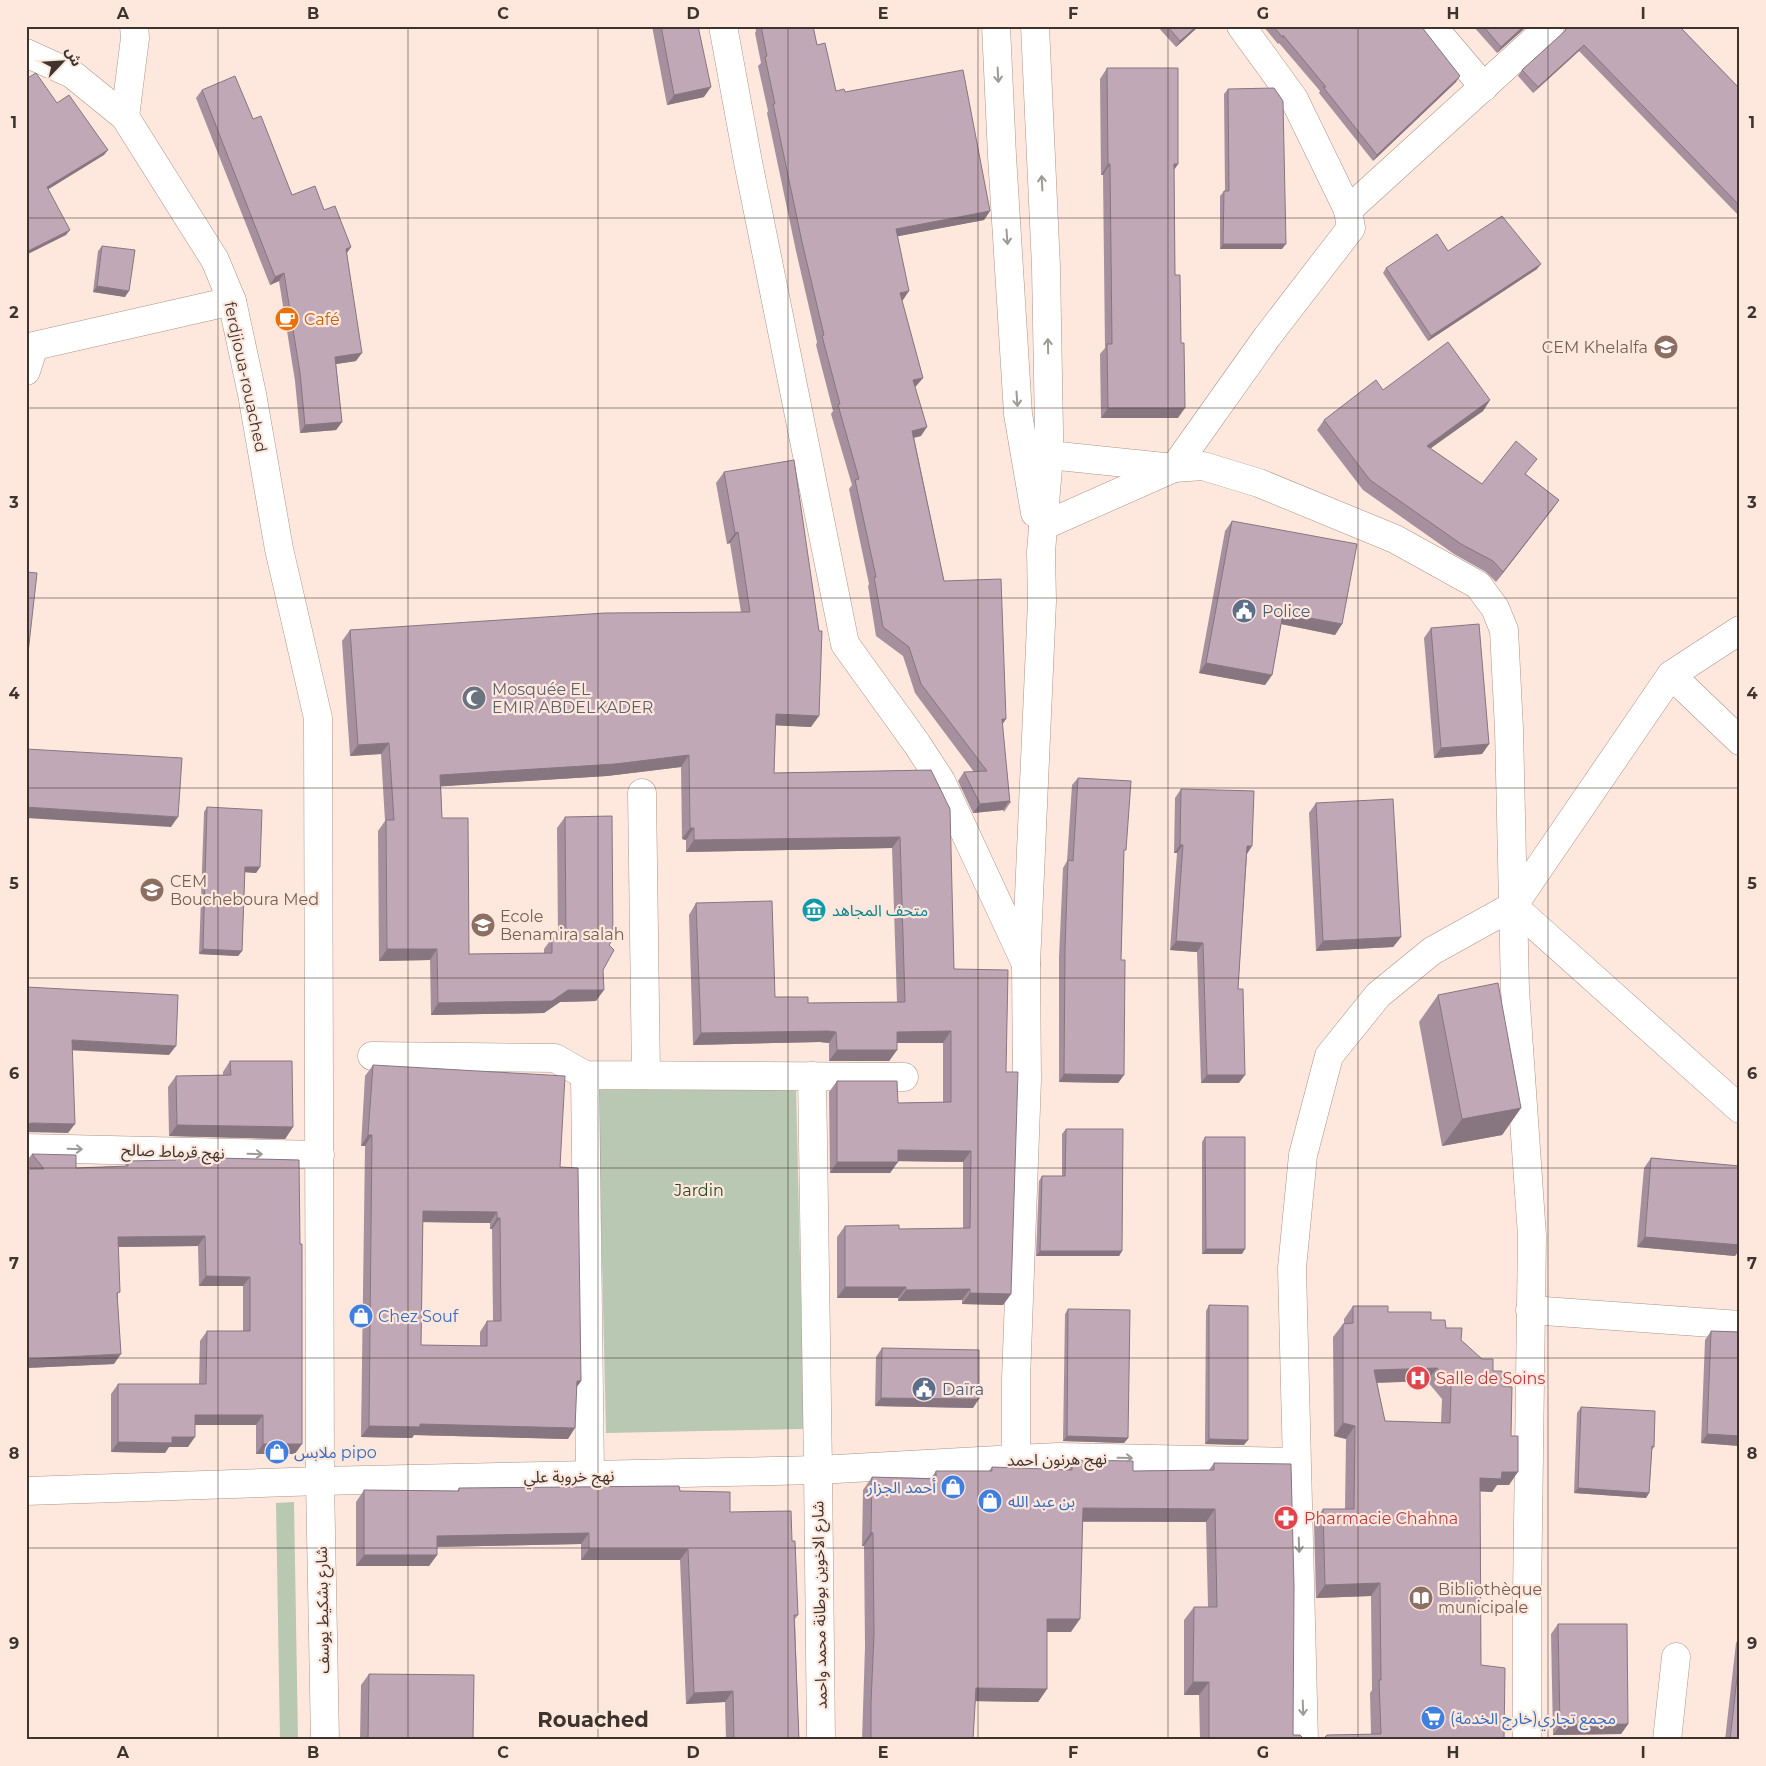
<svg xmlns="http://www.w3.org/2000/svg" width="1766" height="1766" viewBox="0 0 1766 1766" font-family="Montserrat,'Noto Sans Arabic',sans-serif">
	<style>
		.green { fill: #b8c8b2 }
		.lines { fill: none; stroke-linecap: round; stroke-linejoin: round }
		.street-casing { stroke: #ad9487; stroke-width: 29 }
		.secondary-casing { stroke: #ad9487; stroke-width: 29 }
		.street { stroke: #fff; stroke-width: 28 }
		.secondary { stroke: #fff; stroke-width: 28 }
		.wall { fill: #a6909d; fill-rule: evenodd }
		.shaded-wall { fill: #877680 }
		.building { fill: #c1a8b7; stroke: #877680; fill-rule: evenodd }
		.oneway { stroke: #9e9a96 }
		.grid { fill: none; stroke: #3e342e; stroke-width: 1; stroke-opacity: 0.55 }
		.labels { text-anchor: middle; stroke-width: 4.5; stroke-linejoin: round; paint-order: stroke }
		.food-label { font-size: 16px; fill: #c56008; stroke: #fee8dd; text-anchor: start }
		.education-label { font-size: 16px; fill: #785e54; stroke: #fee8dd; text-anchor: start }
		.street-label { font-size: 16px; fill: #3e342e; stroke: #fee8dd }
		.service-label { font-size: 16px; fill: #4e5e75; stroke: #fee8dd; text-anchor: start }
		.worship-label { font-size: 16px; fill: #5b616d; stroke: #fee8dd; text-anchor: start }
		.culture-label { font-size: 16px; fill: #0d838f; stroke: #fee8dd; text-anchor: start }
		.park-label { font-size: 16px; fill: #2c4920; stroke: #fee8dd }
		.shop-label { font-size: 16px; fill: #366cbe; stroke: #fee8dd; text-anchor: start }
		.health-label { font-size: 16px; fill: #be3a42; stroke: #fee8dd; text-anchor: start }
		.district-label { font-size: 21px; font-weight: bold; fill: #3e342e; stroke: #fee8dd }
		.neatline { fill: none; stroke: #3e342e; stroke-width: 2 }
		.grid-label { font-size: 16px; text-anchor: middle; font-weight: bold; fill: #3e342e }
	</style>
	<rect width="100%" height="100%" fill="#fee8dd"/>
	<!-- green -->
	<g class="green">
		<polygon points="796,1086 804,1429 606,1433 598,1090"/>
		<polygon points="294,1502 298,1740 280,1740 276,1503"/>
	</g>
	<g class="lines">
		<defs>
			<g id="street">
				<polyline points="723,26 748,162 845,644 917,744 941,781 1026,964"/>
				<polyline points="1241,26 1294,99 1348,210"/>
				<polyline points="1432,26 1484,87"/>
				<polyline points="125,117 135,38 134,26"/>
				<polyline points="26,371 34,346 232,301"/>
				<polyline points="1049,455 1174,468 1203,466 1259,483 1395,539 1478,585 1495,608 1504,630 1509,729 1515,990 1532,1236 1527,1597 1527,1740"/>
				<polyline points="1043,526 1174,468 1267,337 1351,228 1348,210 1550,26"/>
				<polyline points="1671,675 1740,741"/>
				<polyline points="642,793 646,1075"/>
				<polyline points="1513,906 1740,1109"/>
				<polyline points="372,1056 555,1058 585,1075 904,1077"/>
				<polyline points="585,1075 590,1475"/>
				<polyline points="812,1076 818,1470"/>
				<polyline points="26,1148 320,1155"/>
				<polyline points="1530,1310 1740,1325"/>
				<polyline points="1016,1459 1059,1457 1296,1462"/>
				<polyline points="26,1491 320,1481 325,1740"/>
				<polyline points="1304,1740 1292,1268 1303,1155 1329,1056 1378,995 1432,951 1513,906 1671,675 1740,630"/>
				<polyline points="1667,1740 1676,1657"/>
			</g>
			<g id="secondary">
				<polyline points="996,26 1002,156 1018,414 1035,513"/>
				<polyline points="26,53 72,74 125,117 215,260 232,301 252,394 279,549 318,718 320,1481 818,1470 1016,1459 1016,1380 1027,1080 1026,964 1042,601 1041,552 1049,455 1049,431 1046,267 1035,26"/>
				<polyline points="818,1470 821,1740"/>
			</g>
		</defs>
		<!-- street casing -->
		<use href="#street" class="street-casing"/>
		<!-- secondary casing -->
		<use href="#secondary" class="secondary-casing"/>
		<!-- street -->
		<use href="#street" class="street"/>
		<!-- secondary -->
		<use href="#secondary" class="secondary"/>
	</g>
	<!-- wall -->
	<g class="wall">
		<polygon points="652,26 698,26 704,97 667,105"/>
		<polygon points="755,26 813,26 817,45 836,91 845,92 990,211 984,220 897,236 903,300 902,301 923,378 916,386 915,387 921,436 914,437 944,581 1002,725 1010,803 1004,812 1003,810 973,813 958,781 964,772 974,772 915,693 903,656 876,636 868,586 869,584 849,489 852,485 831,414 833,411 816,345 817,342 796,251 767,113 768,111 758,66 761,63 755,33 756,31"/>
		<polygon points="1157,26 1199,26 1176,47"/>
		<polygon points="1263,26 1421,26 1456,82 1373,161 1319,93 1320,91 1279,43 1278,44"/>
		<polygon points="1473,26 1527,26 1497,53"/>
		<polygon points="1565,26 1679,26 1740,89 1740,217 1579,51 1533,93 1518,76 1522,70 1564,32 1565,30"/>
		<polygon points="1107,68 1178,164 1174,170 1175,275 1178,418 1101,418 1100,354 1105,348 1103,175 1101,175 1100,79"/>
		<polygon points="1228,89 1282,249 1220,249 1220,196 1224,191 1225,191 1224,94"/>
		<polygon points="202,90 253,119 292,195 324,210 351,247 347,253 356,361 336,364 342,422 336,430 300,433 295,381 279,281 270,285 196,98"/>
		<polygon points="102,246 125,297 93,292 98,251"/>
		<polygon points="1386,268 1537,269 1428,341 1383,273"/>
		<polygon points="1383,390 1490,400 1483,411 1430,448 1482,484 1526,474 1559,500 1496,582 1486,572 1454,554 1363,490 1317,430 1324,420"/>
		<polygon points="724,472 811,727 775,725 774,773 931,770 954,969 1006,1072 1011,1294 1003,1305 962,1304 962,1300 898,1301 898,1298 837,1298 837,1237 845,1226 899,1229 963,1228 963,1162 898,1161 890,1173 830,1173 829,1092 837,1081 898,1103 943,1102 943,1043 897,1043 897,1050 889,1061 829,1061 829,1043 820,1042 693,1045 689,915 696,903 775,997 808,1003 897,1002 892,848 686,852 686,840 682,839 681,767 607,776 441,786 442,818 469,954 544,953 544,949 552,938 558,938 557,828 565,817 609,945 596,1001 560,1002 544,1013 431,1015 430,960 379,961 378,831 385,821 381,754 350,756 342,641 350,630 741,612 730,543 727,544 716,483"/>
		<polygon points="1232,521 1342,624 1335,635 1281,624 1272,675 1265,685 1199,673 1225,531"/>
		<polygon points="1431,628 1489,744 1482,754 1434,758 1424,638"/>
		<polygon points="1078,778 1124,853 1121,960 1124,1075 1118,1083 1059,1082 1059,957 1063,868 1067,861 1072,785"/>
		<polygon points="1181,789 1252,846 1247,854 1238,989 1239,1083 1201,1083 1197,952 1170,950 1177,853 1174,853 1175,798"/>
		<polygon points="1316,803 1401,937 1393,947 1316,951 1309,813"/>
		<polygon points="207,807 260,867 256,873 245,872 242,951 238,956 199,954 204,812"/>
		<polygon points="1438,995 1521,1108 1502,1135 1442,1146 1419,1022"/>
		<polygon points="230,1061 293,1127 285,1139 169,1136 168,1087 176,1076 223,1075 223,1072"/>
		<path d="M373,1065L560,1167L581,1381L576,1388L568,1439L414,1435L412,1438L361,1437L365,1146H361L365,1076ZM423,1222L490,1223V1229H492L493,1321H487L480,1332V1346L421,1345Z"/>
		<polygon points="1066,1129 1122,1251 1119,1256 1036,1256 1039,1181 1042,1176 1062,1176 1062,1134"/>
		<polygon points="1205,1137 1242,1254 1202,1254 1202,1142"/>
		<polygon points="32,1154 76,1168 125,1166 128,1161 174,1161 176,1157 299,1160 295,1454 256,1454 256,1425 195,1425 188,1447 169,1447 165,1453 111,1452 111,1394 118,1384 199,1384 200,1341 207,1331 243,1331 243,1286 199,1286 198,1246 118,1247 118,1296 114,1364 26,1368 26,1169 30,1169 26,1165 26,1162"/>
		<polygon points="1651,1158 1740,1166 1740,1249 1735,1256 1637,1247 1644,1168"/>
		<polygon points="1209,1305 1244,1445 1205,1444 1206,1311"/>
		<path d="M1353,1306L1431,1320L1446,1328L1461,1340L1493,1371L1502,1386L1509,1485H1497L1492,1492L1480,1491L1481,1665L1504,1740L1371,1734L1370,1693L1372,1690L1371,1596L1316,1598L1314,1522L1323,1509H1345L1346,1439L1334,1436L1333,1337L1343,1324H1344V1319ZM1427,1381L1442,1399L1441,1423L1385,1421L1377,1383Z"/>
		<polygon points="1068,1309 1128,1438 1124,1443 1063,1441 1065,1314"/>
		<polygon points="1711,1331 1740,1332 1740,1446 1701,1443 1705,1340"/>
		<polygon points="882,1348 973,1408 875,1406 876,1357"/>
		<polygon points="1581,1407 1654,1447 1652,1450 1649,1493 1646,1498 1574,1493 1577,1413"/>
		<polygon points="1072,1460 1133,1471 1209,1470 1214,1463 1293,1735 1305,1740 1200,1740 1199,1695 1184,1695 1184,1620 1194,1607 1208,1607 1206,1522 1083,1522 1071,1632 1047,1632 1047,1689 1038,1702 975,1701 973,1740 862,1740 865,1647 864,1546 862,1546 863,1490 872,1477 931,1478 936,1471 989,1471 992,1467 1065,1470"/>
		<polygon points="459,1488 680,1491 730,1512 792,1541 798,1615 795,1619 799,1740 726,1740 725,1702 686,1704 680,1560 581,1560 581,1544 437,1547 437,1555 429,1566 356,1566 356,1502 364,1490 457,1491"/>
		<polygon points="1558,1624 1628,1724 1621,1734 1553,1735 1551,1634"/>
		<polygon points="1740,1637 1740,1740 1725,1740 1736,1643"/>
		<polygon points="369,1674 473,1740 360,1740 361,1685"/>
	</g>
	<!-- shaded-wall -->
	<g class="shaded-wall">
		<polygon points="1197,26 1199,26 1176,47 1180,41"/>
		<polygon points="1524,26 1527,26 1497,53 1501,47"/>
		<polygon points="1584,45 1579,51 1533,93 1538,87"/>
		<polygon points="1460,76 1456,82 1373,161 1377,155"/>
		<polygon points="711,87 704,97 667,105 674,95"/>
		<polygon points="108,150 104,155 44,192 47,187"/>
		<polygon points="1108,164 1110,164 1103,175 1101,175"/>
		<polygon points="1174,164 1178,164 1171,174"/>
		<polygon points="990,211 984,220 889,238 896,229"/>
		<polygon points="70,230 66,235 26,255 26,252"/>
		<polygon points="1223,244 1286,244 1282,249 1220,249"/>
		<polygon points="351,247 345,255 346,249"/>
		<polygon points="1541,264 1537,269 1428,341 1431,336"/>
		<polygon points="284,273 279,281 270,285 275,277"/>
		<polygon points="97,286 129,291 125,297 93,292"/>
		<polygon points="909,291 903,300 894,302 900,293"/>
		<polygon points="362,353 356,361 330,365 335,357"/>
		<polygon points="923,378 916,386 907,389 913,380"/>
		<polygon points="1490,400 1483,411 1420,456 1427,446"/>
		<polygon points="1108,408 1185,408 1178,418 1101,418"/>
		<polygon points="342,422 336,430 300,433 305,425"/>
		<polygon points="927,427 921,436 906,440 912,431"/>
		<polygon points="1559,500 1552,510 1496,582 1503,572"/>
		<polygon points="738,532 730,543 727,544 735,533"/>
		<polygon points="1283,613 1342,624 1335,635 1276,623"/>
		<polygon points="1206,663 1272,675 1265,685 1199,673"/>
		<polygon points="776,714 819,716 811,727 768,725"/>
		<polygon points="1002,719 1006,719 1000,728"/>
		<polygon points="389,743 381,754 350,756 358,745"/>
		<polygon points="1489,744 1482,754 1434,758 1441,748"/>
		<polygon points="689,755 681,767 607,776 432,787 440,775"/>
		<polygon points="1009,801 1003,810 973,813 980,804"/>
		<polygon points="26,807 178,817 171,827 26,818"/>
		<polygon points="690,828 694,828 686,840 682,839"/>
		<polygon points="900,837 892,848 686,852 694,840"/>
		<polygon points="1180,845 1183,845 1177,853 1174,853"/>
		<polygon points="1247,846 1252,846 1246,855"/>
		<polygon points="245,867 260,867 256,873 242,872"/>
		<polygon points="1401,937 1393,947 1316,951 1323,941"/>
		<polygon points="1176,941 1203,943 1197,952 1170,950"/>
		<polygon points="203,949 242,951 238,956 199,954"/>
		<polygon points="387,949 437,949 430,960 379,961"/>
		<polygon points="568,990 604,990 596,1001 560,1002 544,1013 431,1015 438,1003"/>
		<polygon points="828,1031 836,1032 829,1043 820,1042 693,1045 701,1033"/>
		<polygon points="951,1031 943,1043 889,1043 897,1032"/>
		<polygon points="72,1040 176,1046 169,1055 65,1050"/>
		<polygon points="837,1050 897,1050 889,1061 829,1061"/>
		<polygon points="1064,1074 1124,1075 1118,1083 1059,1082"/>
		<polygon points="1207,1075 1245,1075 1239,1083 1201,1083"/>
		<polygon points="1521,1108 1502,1135 1442,1146 1462,1119"/>
		<polygon points="33,1123 75,1124 68,1133 26,1132 26,1124"/>
		<polygon points="177,1125 293,1127 285,1139 169,1136"/>
		<polygon points="368,1135 372,1135 365,1146 361,1146"/>
		<polygon points="898,1150 971,1151 963,1162 890,1161"/>
		<polygon points="837,1162 898,1162 890,1173 830,1173"/>
		<polygon points="423,1211 497,1212 490,1223 416,1222"/>
		<polygon points="497,1218 500,1218 492,1229 490,1229"/>
		<polygon points="205,1236 198,1246 111,1247 118,1237"/>
		<polygon points="1645,1237 1740,1245 1740,1249 1735,1256 1637,1247"/>
		<polygon points="1206,1249 1245,1249 1242,1254 1202,1254"/>
		<polygon points="1040,1251 1122,1251 1119,1256 1036,1256"/>
		<polygon points="206,1276 250,1277 243,1286 199,1286"/>
		<polygon points="845,1287 906,1287 898,1298 837,1298"/>
		<polygon points="970,1289 962,1300 898,1301 906,1290"/>
		<polygon points="970,1293 1011,1294 1003,1305 962,1304"/>
		<polygon points="121,1354 114,1364 26,1368 26,1359"/>
		<polygon points="1437,1368 1427,1381 1365,1383 1374,1370"/>
		<polygon points="577,1381 581,1381 573,1392"/>
		<polygon points="881,1398 979,1399 973,1408 875,1406"/>
		<polygon points="195,1415 263,1415 256,1425 188,1425"/>
		<polygon points="1343,1423 1355,1426 1346,1439 1334,1436"/>
		<polygon points="420,1424 575,1428 568,1439 414,1435 412,1438 361,1437 369,1426"/>
		<polygon points="1707,1434 1740,1436 1740,1446 1701,1443"/>
		<polygon points="1067,1436 1128,1438 1124,1443 1063,1441"/>
		<polygon points="172,1437 195,1437 188,1447 169,1447 165,1453 111,1452 118,1442"/>
		<polygon points="1209,1439 1248,1440 1244,1445 1205,1444"/>
		<polygon points="263,1444 302,1444 295,1454 256,1454"/>
		<polygon points="1502,1472 1518,1472 1509,1485 1497,1485 1492,1492 1471,1491 1480,1478"/>
		<polygon points="1578,1488 1649,1493 1646,1498 1574,1493"/>
		<polygon points="1083,1508 1215,1509 1206,1522 1074,1521"/>
		<polygon points="871,1532 873,1533 864,1546 862,1546"/>
		<polygon points="589,1533 581,1544 429,1547 437,1536"/>
		<polygon points="589,1549 688,1549 680,1560 581,1560"/>
		<polygon points="364,1555 437,1555 429,1566 356,1566"/>
		<polygon points="1380,1583 1371,1596 1316,1598 1325,1585"/>
		<polygon points="1047,1619 1080,1619 1071,1632 1038,1632"/>
		<polygon points="1193,1682 1209,1682 1199,1695 1184,1695"/>
		<polygon points="976,1688 1047,1689 1038,1702 966,1701"/>
		<polygon points="733,1691 725,1702 686,1704 694,1693"/>
		<polygon points="1628,1724 1621,1734 1553,1735 1560,1725"/>
	</g>
	<!-- building -->
	<g class="building">
		<polygon points="661,26 698,26 711,87 674,95"/>
		<polygon points="761,26 813,26 817,45 825,43 836,91 844,89 845,92 963,70 990,211 896,229 909,291 900,293 923,378 913,380 927,427 912,431 944,581 1001,579 1006,719 1002,719 1010,803 1009,801 980,804 964,772 987,771 921,684 909,647 883,627 874,577 876,577 855,480 859,479 838,405 840,404 822,336 824,335 802,242 773,104 775,104 765,57 767,56"/>
		<polygon points="1167,26 1197,26 1180,41"/>
		<polygon points="1273,26 1421,26 1460,76 1377,155 1323,87 1326,87 1283,35 1283,38"/>
		<polygon points="1483,26 1524,26 1501,47"/>
		<polygon points="1568,26 1679,26 1740,89 1740,206 1584,45 1538,87 1522,70 1565,31"/>
		<polygon points="1107,68 1178,68 1178,164 1174,164 1175,275 1180,275 1181,343 1184,343 1185,408 1108,408 1107,344 1112,344 1110,164 1108,164"/>
		<polygon points="36,73 57,103 69,95 108,150 47,187 70,230 26,252 26,79"/>
		<polygon points="235,76 253,119 261,116 292,195 315,186 324,210 335,206 351,247 346,249 362,353 335,357 342,422 305,425 300,373 284,273 275,277 202,90"/>
		<polygon points="1274,88 1283,101 1286,244 1223,244 1224,191 1229,191 1228,89"/>
		<polygon points="1502,216 1541,264 1431,336 1386,268 1437,234 1448,251"/>
		<polygon points="102,246 135,250 129,291 97,286"/>
		<polygon points="1448,342 1490,400 1427,446 1482,484 1516,441 1537,459 1525,474 1559,500 1503,572 1493,561 1461,544 1370,480 1324,420 1376,380 1383,390"/>
		<polygon points="794,460 819,631 822,631 819,716 776,714 774,773 931,770 950,809 954,969 1008,970 1006,1072 1018,1072 1011,1294 970,1293 970,1289 906,1290 906,1287 845,1287 845,1226 899,1225 899,1229 970,1228 971,1151 898,1150 898,1162 837,1162 837,1081 897,1081 898,1103 951,1102 951,1031 897,1032 897,1050 837,1050 836,1032 828,1031 701,1033 696,903 772,901 775,997 808,997 808,1003 905,1002 900,837 694,840 694,828 690,828 689,755 615,764 440,775 442,818 468,818 469,954 552,953 552,938 566,938 565,817 612,816 613,939 609,945 614,950 603,970 604,990 568,990 552,1001 438,1003 437,949 387,949 386,820 394,820 389,743 358,745 350,630 605,613 750,612 738,532 735,533 724,472"/>
		<polygon points="1232,521 1357,544 1342,624 1283,613 1272,675 1206,663"/>
		<polygon points="26,572 37,573 26,671"/>
		<polygon points="1479,624 1489,744 1441,748 1431,628"/>
		<polygon points="26,749 182,758 178,817 26,807"/>
		<polygon points="1078,778 1131,781 1126,850 1124,850 1121,960 1125,960 1124,1075 1064,1074 1065,949 1068,860 1073,861"/>
		<polygon points="1181,789 1254,791 1252,846 1247,846 1238,989 1243,989 1245,1075 1207,1075 1203,943 1176,941 1183,845 1180,845"/>
		<polygon points="1393,799 1401,937 1323,941 1316,803"/>
		<polygon points="207,807 262,810 260,867 245,867 242,951 203,949"/>
		<polygon points="1498,983 1521,1108 1462,1119 1438,995"/>
		<polygon points="26,987 178,995 176,1046 72,1040 75,1124 33,1123 26,1124"/>
		<polygon points="230,1061 292,1061 293,1127 177,1125 176,1076 231,1075"/>
		<path d="M373,1065L565,1076L560,1167L578,1168L581,1381H577L575,1428L420,1424V1427L369,1426L372,1135H368ZM423,1211L497,1212V1218H500L501,1321H487V1346L421,1345Z"/>
		<polygon points="1066,1129 1123,1129 1122,1251 1040,1251 1042,1176 1065,1176"/>
		<polygon points="1205,1137 1245,1137 1245,1249 1206,1249"/>
		<polygon points="32,1154 76,1155 76,1168 128,1166 128,1161 176,1160 176,1157 299,1160 300,1244 302,1244 302,1444 263,1444 263,1415 195,1415 195,1437 172,1437 172,1443 118,1442 118,1384 206,1384 207,1331 250,1331 250,1277 206,1276 205,1236 118,1237 120,1292 117,1293 121,1354 26,1359 26,1169 44,1169"/>
		<polygon points="1651,1158 1740,1166 1740,1245 1645,1237"/>
		<polygon points="1209,1305 1248,1306 1248,1440 1209,1439"/>
		<path d="M1353,1306H1388V1312H1431V1320H1445L1446,1328H1462L1461,1340L1482,1359H1493V1371H1502V1386L1512,1387L1511,1436H1518V1472H1502L1501,1479L1480,1478L1481,1665L1505,1668L1504,1740H1322L1327,1735L1381,1734L1379,1680H1381L1380,1583L1325,1585L1323,1509H1354L1355,1426L1343,1423V1324L1353,1323ZM1437,1368L1451,1386L1450,1423L1385,1421L1374,1370Z"/>
		<polygon points="1068,1309 1130,1310 1128,1438 1067,1436"/>
		<polygon points="1711,1331 1740,1332 1740,1436 1707,1434"/>
		<polygon points="882,1348 979,1350 979,1399 881,1398"/>
		<polygon points="1581,1407 1655,1411 1654,1447 1652,1446 1649,1493 1578,1488"/>
		<polygon points="1072,1460 1133,1461 1133,1471 1214,1470 1214,1463 1291,1464 1294,1586 1293,1735 1300,1735 1305,1740 1209,1740 1209,1682 1193,1682 1194,1607 1217,1607 1215,1509 1083,1508 1080,1619 1047,1619 1047,1689 976,1688 973,1740 871,1740 871,1703 874,1634 873,1533 871,1532 872,1477 936,1479 936,1471 992,1471 992,1467 1072,1470"/>
		<polygon points="679,1486 680,1491 730,1492 730,1512 791,1511 792,1541 795,1541 798,1615 794,1615 799,1740 734,1740 733,1691 694,1693 688,1549 589,1549 589,1533 437,1536 437,1555 364,1555 364,1490 459,1491 459,1488"/>
		<polygon points="1558,1624 1627,1624 1628,1724 1560,1725"/>
		<polygon points="1740,1651 1740,1740 1730,1740"/>
		<polygon points="369,1674 474,1675 473,1740 368,1740"/>
	</g>
	<!-- one-way arrows -->
	<defs><path id="oneway-shaft" d="M-6 0H5M1.5-3L5.5 0L1.5 3" fill="none" stroke-width="1.6" stroke-linecap="round" stroke-linejoin="round" transform="scale(1.25)"/></defs>
	<g class="oneway">
		<use href="#oneway-shaft" transform="translate(998 75) rotate(87)"/>
		<use href="#oneway-shaft" transform="translate(1042 183) rotate(-93)"/>
		<use href="#oneway-shaft" transform="translate(1007 237) rotate(86)"/>
		<use href="#oneway-shaft" transform="translate(1048 346) rotate(-91)"/>
		<use href="#oneway-shaft" transform="translate(1017 399) rotate(86)"/>
		<use href="#oneway-shaft" transform="translate(75 1149) rotate(2)"/>
		<use href="#oneway-shaft" transform="translate(255 1154) rotate(2)"/>
		<use href="#oneway-shaft" transform="translate(1125 1458) rotate(1)"/>
		<use href="#oneway-shaft" transform="translate(1299 1545) rotate(88)"/>
		<use href="#oneway-shaft" transform="translate(1303 1708) rotate(88)"/>
	</g>
	<!-- grid -->
	<path class="grid" d="M218,26V1740M408,26V1740M598,26V1740M788,26V1740M978,26V1740M1168,26V1740M1358,26V1740M1548,26V1740M26,218H1740M26,408H1740M26,598H1740M26,788H1740M26,978H1740M26,1168H1740M26,1358H1740M26,1548H1740"/>
	<!-- icons -->
	<defs>
		<symbol id="cafe-disc" viewBox="-11 -11 22 22"><circle r="9.5" fill="#e8710a" stroke="#fee8dd"/><path d="M-5.5-4.5H6V0H3Q3 3.5 0 3.5H-2.5Q-5.5 3.5-5.5 0ZM3-3.2v2h1.7v-2ZM-6 4.5H4V6H-6Z" fill="#fff"/></symbol>
		<symbol id="school-disc" viewBox="-11 -11 22 22"><circle r="9.5" fill="#8d6e63" stroke="#fee8dd"/><path d="M0-5L7-2L0 1L-7-2ZM-4 1L0 2.5L4 1V4Q0 6-4 4Z" fill="#fff"/></symbol>
		<symbol id="civic-disc" viewBox="-11 -11 22 22"><circle r="9.5" fill="#5c6f8a" stroke="#fee8dd"/><path d="M-.6-6.5H3V-4.5H.6V-3L4-1V1h2V6H-6V1h2V-1L-.6-3ZM-1.2 2.5V6h2.4V2.5Z" fill="#fff"/></symbol>
		<symbol id="mosque-disc" viewBox="-11 -11 22 22"><circle r="9.5" fill="#6b7280" stroke="#fee8dd"/><path d="M3.5-4.9A6 6 0 1 0 3.5 4.9A5 5 0 1 1 3.5-4.9Z" fill="#fff"/></symbol>
		<symbol id="museum-disc" viewBox="-11 -11 22 22"><circle r="9.5" fill="#0f9aa8" stroke="#fee8dd"/><path d="M0-6L6-3V-2H-6V-3ZM-5-1h2V3h-2ZM-1-1h2V3h-2ZM3-1h2V3H3ZM-6 4H6V6H-6Z" fill="#fff"/></symbol>
		<symbol id="shop-disc" viewBox="-11 -11 22 22"><circle r="9.5" fill="#3f7fe0" stroke="#fee8dd"/><path d="M-5-2.5h2.3a2.7 3.5 0 0 1 5.4 0H5L5.5 6h-11ZM-1.5-2.5h3a1.5 2.3 0 0 0-3 0Z" fill="#fff"/></symbol>
		<symbol id="hospital-disc" viewBox="-11 -11 22 22"><circle r="9.5" fill="#e0444e" stroke="#fee8dd"/><path d="M-5-5h3v3.5h4V-5h3V5h-3V1.5h-4V5h-3Z" fill="#fff"/></symbol>
		<symbol id="pharmacy-disc" viewBox="-11 -11 22 22"><circle r="9.5" fill="#e0444e" stroke="#fee8dd"/><path d="M-2-6h4v4h4v4h-4v4h-4v-4h-4v-4h4Z" fill="#fff"/></symbol>
		<symbol id="library-disc" viewBox="-11 -11 22 22"><circle r="9.5" fill="#8d6e63" stroke="#fee8dd"/><path d="M-6-4Q-3-5.5-.7-3.5V5Q-3 3-6 4ZM6-4Q3-5.5 .7-3.5V5Q3 3 6 4Z" fill="#fff"/></symbol>
		<symbol id="supermarket-disc" viewBox="-11 -11 22 22"><circle r="9.5" fill="#3f7fe0" stroke="#fee8dd"/><path d="M-6-5.5h2.5l.6 2H6L4.5 2H-2.5L-4.4-4H-6ZM-1.5 3.2a1.3 1.3 0 1 0 .1 0ZM3 3.2a1.3 1.3 0 1 0 .1 0Z" fill="#fff"/></symbol>
	</defs>
	<g fill-rule="evenodd">
		<use href="#cafe-disc" x="273" y="305" width="28" height="28"/>
		<use href="#school-disc" x="1652" y="333" width="28" height="28"/>
		<use href="#civic-disc" x="1230" y="597" width="28" height="28"/>
		<use href="#mosque-disc" x="460" y="684" width="28" height="28"/>
		<use href="#school-disc" x="138" y="876" width="28" height="28"/>
		<use href="#museum-disc" x="800" y="896" width="28" height="28"/>
		<use href="#school-disc" x="469" y="911" width="28" height="28"/>
		<use href="#shop-disc" x="347" y="1302" width="28" height="28"/>
		<use href="#hospital-disc" x="1404" y="1364" width="28" height="28"/>
		<use href="#civic-disc" x="910" y="1375" width="28" height="28"/>
		<use href="#shop-disc" x="263" y="1438" width="28" height="28"/>
		<use href="#shop-disc" x="939" y="1473" width="28" height="28"/>
		<use href="#shop-disc" x="976" y="1487" width="28" height="28"/>
		<use href="#pharmacy-disc" x="1272" y="1504" width="28" height="28"/>
		<use href="#library-disc" x="1407" y="1584" width="28" height="28"/>
		<use href="#supermarket-disc" x="1419" y="1704" width="28" height="28"/>
	</g>
	<g class="labels">
		<!-- food labels -->
		<g class="food-label">
			<text x="304" y="325">Café</text>
		</g>
		<!-- education labels -->
		<g class="education-label">
			<text x="1648" y="353" text-anchor="end">CEM Khelalfa</text>
			<text x="170" y="887">CEM<tspan x="170" dy="18">Boucheboura Med</tspan></text>
			<text x="500" y="922">Ecole<tspan x="500" dy="18">Benamira salah</tspan></text>
			<text x="1438" y="1595">Bibliothèque<tspan x="1438" dy="18">municipale</tspan></text>
		</g>
		<!-- street labels -->
		<g class="street-label">
			<text transform="translate(246 377) rotate(78)" y="6">ferdjioua-rouached</text>
			<text transform="translate(173 1151) rotate(2)" y="6">نهج قرماط صالح</text>
			<text transform="translate(1057 1459) rotate(-1)" y="6">نهج هرنون احمد</text>
			<text transform="translate(569 1476) rotate(-1)" y="6">نهج خروبة علي</text>
			<text transform="translate(819 1605) rotate(-91)" y="6">شارع الاخوين بوطانة محمد واحمد</text>
			<text transform="translate(322 1610) rotate(-91)" y="6">شارع بشكيط يوسف</text>
		</g>
		<!-- service labels -->
		<g class="service-label">
			<text x="1262" y="617">Police</text>
			<text x="942" y="1395">Daïra</text>
		</g>
		<!-- worship labels -->
		<g class="worship-label">
			<text x="492" y="695">Mosquée EL<tspan x="492" dy="18">EMIR ABDELKADER</tspan></text>
		</g>
		<!-- culture labels -->
		<g class="culture-label">
			<text x="832" y="916">متحف المجاهد</text>
		</g>
		<!-- park labels -->
		<g class="park-label">
			<text x="699" y="1196">Jardin</text>
		</g>
		<!-- shop labels -->
		<g class="shop-label">
			<text x="378" y="1322">Chez Souf</text>
			<text x="294" y="1458">ملابس pipo</text>
			<text x="936" y="1493" text-anchor="end">أحمد الجزار</text>
			<text x="1008" y="1507">بن عبد الله</text>
			<text x="1450" y="1724">(مجمع تجاري(خارج الخدمة</text>
		</g>
		<!-- health labels -->
		<g class="health-label">
			<text x="1436" y="1384">Salle de Soins</text>
			<text x="1304" y="1524">Pharmacie Chahna</text>
		</g>
		<!-- district labels -->
		<g class="district-label">
			<text x="593" y="1727">Rouached</text>
		</g>
	</g>
	<!-- border -->
	<rect width="1766" height="1766" fill="none" stroke="#fee8dd" stroke-width="55"/>
	<!-- north arrow -->
	<g transform="translate(62 62) rotate(65)" stroke="#fee8dd" stroke-width="4" paint-order="stroke">
	<path d="M0-4L9 19L0 12L-9 19Z" fill="#3e342e"/>
	<text y="-8" font-size="14" font-weight="bold" text-anchor="middle" fill="#3e342e">ش</text>
	</g>
	<rect x="28" y="28" width="1710" height="1710" class="neatline"/>
	<g class="grid-label">
		<text x="123" y="19">A</text>
		<text x="313" y="19">B</text>
		<text x="503" y="19">C</text>
		<text x="693" y="19">D</text>
		<text x="883" y="19">E</text>
		<text x="1073" y="19">F</text>
		<text x="1263" y="19">G</text>
		<text x="1453" y="19">H</text>
		<text x="1643" y="19">I</text>
		<text x="14" y="128">1</text>
		<text x="1752" y="128">1</text>
		<text x="14" y="318">2</text>
		<text x="1752" y="318">2</text>
		<text x="14" y="508">3</text>
		<text x="1752" y="508">3</text>
		<text x="14" y="699">4</text>
		<text x="1752" y="699">4</text>
		<text x="14" y="889">5</text>
		<text x="1752" y="889">5</text>
		<text x="14" y="1079">6</text>
		<text x="1752" y="1079">6</text>
		<text x="14" y="1269">7</text>
		<text x="1752" y="1269">7</text>
		<text x="14" y="1459">8</text>
		<text x="1752" y="1459">8</text>
		<text x="14" y="1649">9</text>
		<text x="1752" y="1649">9</text>
		<text x="123" y="1758">A</text>
		<text x="313" y="1758">B</text>
		<text x="503" y="1758">C</text>
		<text x="693" y="1758">D</text>
		<text x="883" y="1758">E</text>
		<text x="1073" y="1758">F</text>
		<text x="1263" y="1758">G</text>
		<text x="1453" y="1758">H</text>
		<text x="1643" y="1758">I</text>
	</g>
</svg>
